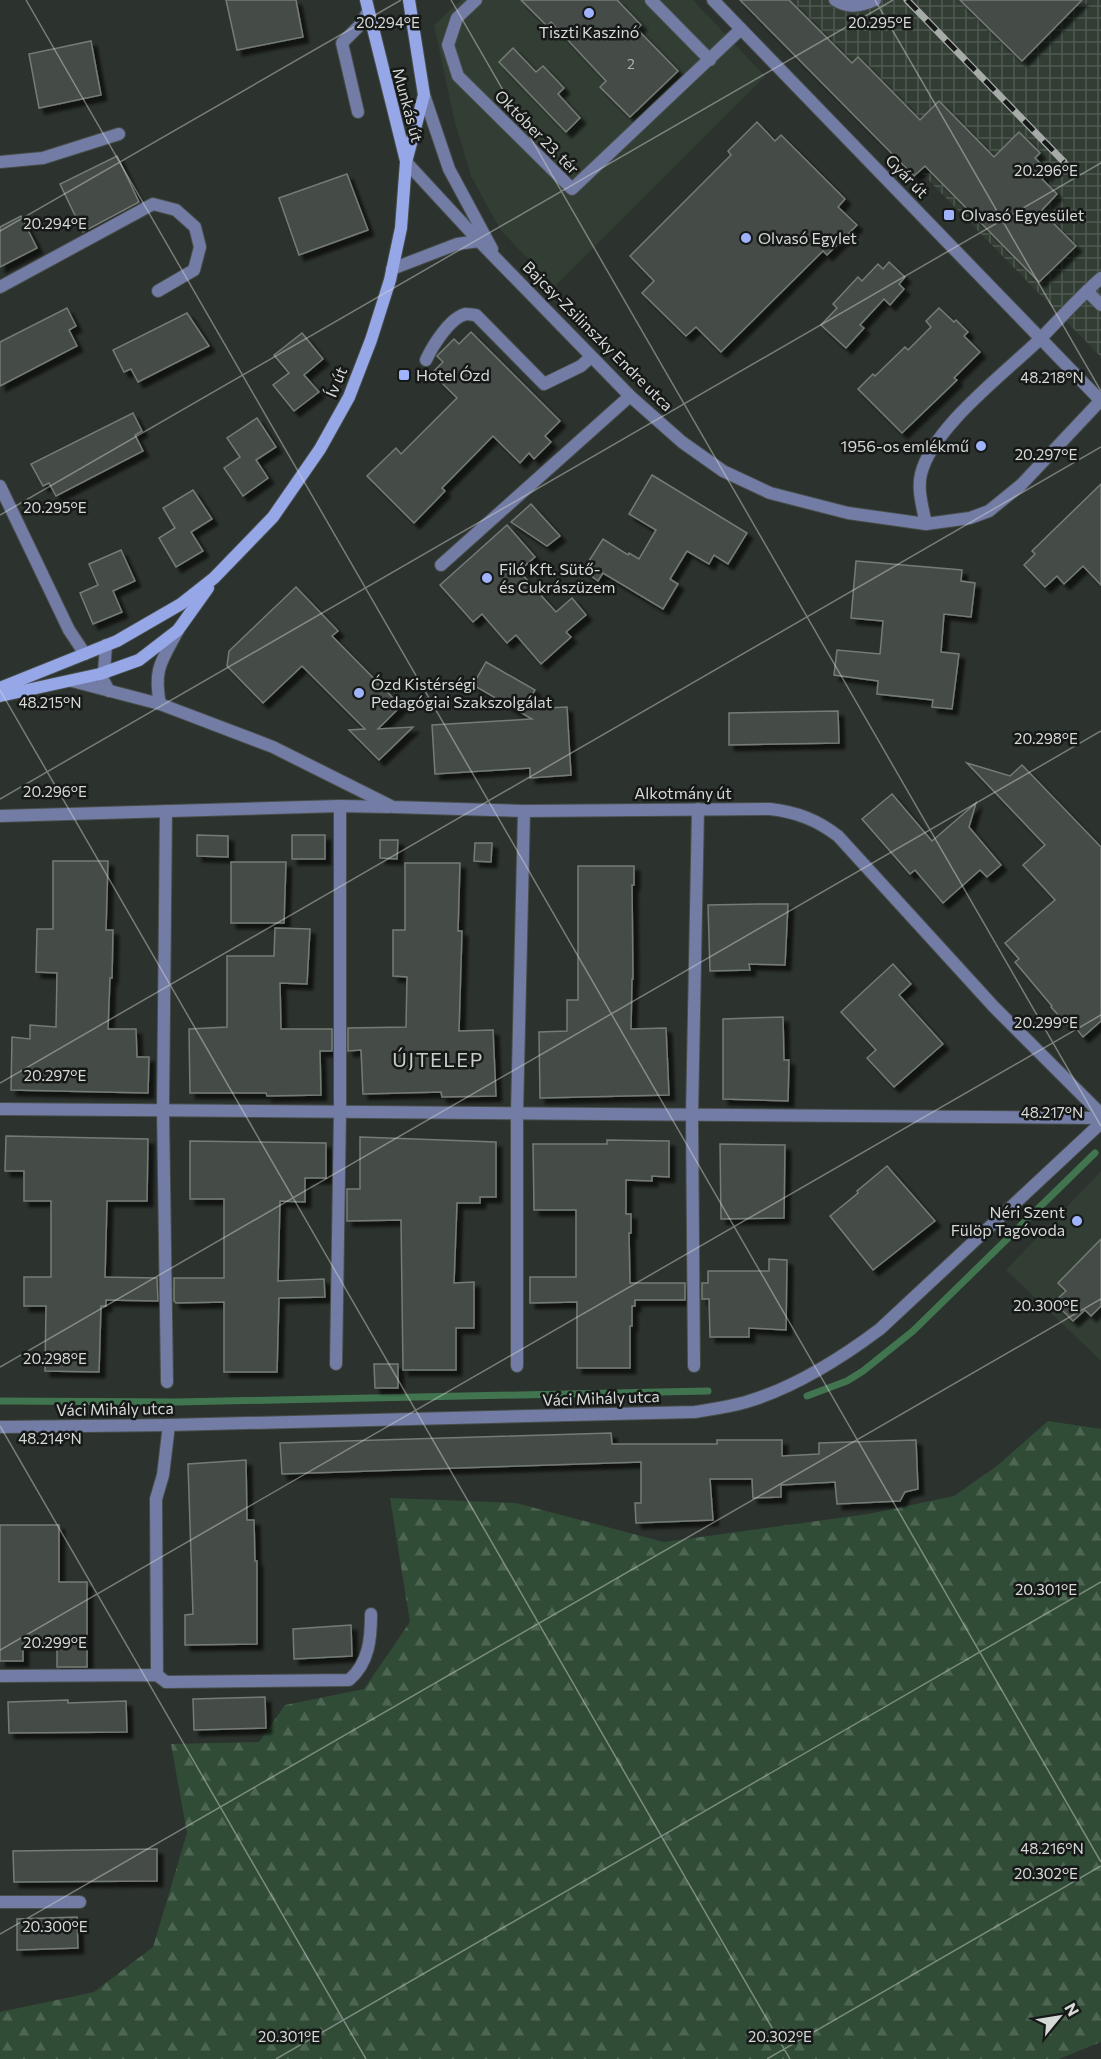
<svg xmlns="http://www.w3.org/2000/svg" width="1101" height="2059" viewBox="0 0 1101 2059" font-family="Commissioner,sans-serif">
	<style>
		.built { fill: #323d34 }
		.industrial { fill: url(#industrial-grid) }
		.forest { fill: url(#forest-firs) }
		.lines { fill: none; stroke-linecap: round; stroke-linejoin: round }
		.stream { stroke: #41754f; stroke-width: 7 }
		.building { fill: #444b46; stroke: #757c76; stroke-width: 1.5; filter: url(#shadow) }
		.lane-casing { stroke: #474d48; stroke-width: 14 }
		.street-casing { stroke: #474d48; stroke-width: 14 }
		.secondary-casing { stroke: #474d48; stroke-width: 14 }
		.lane { stroke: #727ca5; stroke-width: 12 }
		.street { stroke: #727ca5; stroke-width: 12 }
		.secondary { stroke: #96a7e8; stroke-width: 12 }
		.rail-casing { stroke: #a6aba7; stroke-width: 7 }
		.rail { stroke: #161917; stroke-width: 4.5; stroke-dasharray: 14; stroke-linecap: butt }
		.ticks { fill: none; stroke: #d6dad7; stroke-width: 1.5; stroke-opacity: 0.45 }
		.poi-dot { fill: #a0b3fd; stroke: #161917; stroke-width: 2 }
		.labels { text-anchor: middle; stroke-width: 5; stroke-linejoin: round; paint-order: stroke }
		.number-label { font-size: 14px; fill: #b2b6b3 }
		.poi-label { font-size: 16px; fill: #d6dad7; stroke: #161917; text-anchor: start }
		.street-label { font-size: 16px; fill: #d6dad7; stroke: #161917 }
		.quarter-label { font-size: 20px; letter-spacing: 1.5px; fill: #c8cfca; stroke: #161917 }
		.ticks-label { font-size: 15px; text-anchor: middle; fill: #d6dad7; stroke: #161917; stroke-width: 5; stroke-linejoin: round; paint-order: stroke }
	</style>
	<defs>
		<pattern id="industrial-grid" width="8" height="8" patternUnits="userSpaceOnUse" patternTransform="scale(1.5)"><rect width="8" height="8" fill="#323d34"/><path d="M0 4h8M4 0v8" fill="none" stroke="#4f5851"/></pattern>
		<pattern id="forest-firs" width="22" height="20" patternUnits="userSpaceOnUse" patternTransform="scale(1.5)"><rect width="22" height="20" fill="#304c37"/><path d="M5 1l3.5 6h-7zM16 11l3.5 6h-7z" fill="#4d6553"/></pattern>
		<filter id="shadow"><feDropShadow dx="5.5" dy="5.5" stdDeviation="1.5" flood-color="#0009"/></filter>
	</defs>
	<rect width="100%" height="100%" fill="#2c322d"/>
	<!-- built -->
	<g class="built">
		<polygon points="461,0 693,0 765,76 555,286 501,231 471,176 454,119 434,25"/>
		<polygon points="1101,1171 1101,1361 1006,1270"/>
	</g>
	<!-- industrial -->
	<polygon class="industrial" points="753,0 1101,0 1101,357"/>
	<!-- forest -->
	<polygon class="forest" points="1048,1421 1101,1429 1101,2042 1059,2059 0,2059 0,2012 94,1992 153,1947 187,1833 171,1744 259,1742 285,1705 364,1689 410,1622 390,1498 516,1503 664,1542 868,1514 954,1496 998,1465"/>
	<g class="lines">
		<!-- stream -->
		<g class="stream">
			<polyline points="807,1396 847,1381 863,1371 913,1331 1095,1153"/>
			<polyline points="0,1401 177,1402 708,1391"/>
		</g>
	</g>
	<!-- building -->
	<g class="building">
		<polygon points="226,0 296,0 303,37 237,50"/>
		<polygon points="521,0 617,0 641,25 637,29 678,71 630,117 600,87 606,81 551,22 547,26"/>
		<polygon points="740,0 789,0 852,63 858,57 920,120 939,101 994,157 1019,132 1040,153 1035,158 1049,172 1042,179 1057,194 1041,211 1076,246 1039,282 925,166 914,176"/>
		<polygon points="960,0 1082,0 1022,61"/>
		<polygon points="91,41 101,95 39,108 29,54"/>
		<polygon points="513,48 536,72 543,66 564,88 558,94 580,118 566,132 499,62"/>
		<polygon points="757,122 775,141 781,135 845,199 838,207 857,225 827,255 823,251 721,352 696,327 686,336 642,293 654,281 630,256 731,155 728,151"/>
		<polygon points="117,156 139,202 83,232 60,184"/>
		<polygon points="347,174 368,230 299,255 279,198"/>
		<polygon points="21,216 37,248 0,267 0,227"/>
		<polygon points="889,262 905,277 899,284 904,289 890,305 884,299 860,325 864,328 846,348 821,325 837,308 833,304 858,277 862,281 878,264 883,269"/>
		<polygon points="67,308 76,326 69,330 77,346 0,386 0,342"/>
		<polygon points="939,308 954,322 956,320 968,332 964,336 980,352 954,378 957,380 902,433 858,389 873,374 875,376 905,347 908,350 931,327 926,321"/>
		<polygon points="187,313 209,346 138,382 131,369 124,372 113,350"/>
		<polygon points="471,332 560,421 545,436 551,442 534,459 529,453 520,463 493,436 442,488 445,491 414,523 367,476 396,448 401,454 457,398 432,373 443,362 437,356 454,339 459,344"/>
		<polygon points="302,333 323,359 304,375 319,392 294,411 273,385 289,373 274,355"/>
		<polygon points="133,413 142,431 135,435 143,451 56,496 49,483 43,486 31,464"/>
		<polygon points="257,418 276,447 256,460 268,478 243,496 224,468 240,457 227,438"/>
		<polygon points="652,475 747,533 728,564 714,555 709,564 687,551 670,579 678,584 663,609 603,573 598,581 583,570 603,539 628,555 629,553 639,559 656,530 629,514"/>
		<polygon points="1101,484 1101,585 1083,566 1064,584 1057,576 1045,587 1024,565 1035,554 1032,551"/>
		<polygon points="193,490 212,519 191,532 203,551 176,567 159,538 175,528 163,508"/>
		<polygon points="531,504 560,536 547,546 511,522"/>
		<polygon points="507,525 535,557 519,571 556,612 572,598 586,615 566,632 571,637 541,664 516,635 507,643 482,614 473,622 440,585"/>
		<polygon points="121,550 135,581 113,591 122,612 93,624 80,593 98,585 89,564"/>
		<polygon points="856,561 962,570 961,581 975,583 971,617 944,614 941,652 959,654 952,709 932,707 933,700 877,694 878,681 834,675 837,650 880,654 883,621 851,618"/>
		<polygon points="296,587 338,631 332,636 401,706 378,729 413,727 379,760 349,730 365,729 302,666 263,703 227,666 229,651"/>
		<polygon points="486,662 535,690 524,709 567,707 571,775 530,778 530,768 435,774 432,725 532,719 473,685"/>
		<polygon points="838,711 839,743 729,745 729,713"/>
		<polygon points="967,763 1010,776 1022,765 1101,847 1101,1021 1083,1037 1071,1022 1067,1025 1051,1007 1052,1006 1015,962 1019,959 1005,943 1055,900 1023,865 1045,845"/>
		<polygon points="892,794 932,841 976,803 969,827 1001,865 987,877 980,870 943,903 915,870 910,874 862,819"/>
		<polygon points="197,835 228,836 228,857 197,856"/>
		<rect x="292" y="835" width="33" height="24"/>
		<polygon points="380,840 398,840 397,859 380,858"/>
		<polygon points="475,843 492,843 491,862 474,861"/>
		<polygon points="53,861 108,861 106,930 113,930 112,978 110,978 108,1029 136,1029 137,1057 149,1057 148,1093 11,1090 12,1037 30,1039 30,1025 56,1027 57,973 36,972 37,929 53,929"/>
		<polygon points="231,862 286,862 284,923 231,923"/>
		<polygon points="405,863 460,863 458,931 462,931 459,1031 493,1030 496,1096 442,1097 441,1092 363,1094 361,1050 348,1051 348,1028 406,1027 407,977 393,976 393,930 405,930"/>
		<polygon points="578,866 634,866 634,885 632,885 633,979 632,979 631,1029 666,1028 669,1095 540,1098 539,1032 567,1031 567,1000 578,1000"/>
		<polygon points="759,904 788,904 785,965 749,964 750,970 710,971 708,905"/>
		<polygon points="275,928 310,929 307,984 280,983 281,1029 332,1029 332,1051 320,1051 321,1095 267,1096 266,1093 190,1093 189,1029 227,1027 227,956 274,956"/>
		<polygon points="893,964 911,984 899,995 943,1044 894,1087 867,1058 876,1050 841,1012"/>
		<polygon points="783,1017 784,1060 789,1060 788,1101 723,1099 723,1019"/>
		<polygon points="6,1136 148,1139 147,1201 107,1201 105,1277 157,1278 158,1301 106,1300 106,1306 101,1306 99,1372 45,1371 46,1306 24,1306 24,1277 51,1277 51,1201 24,1201 24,1171 5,1171"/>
		<polygon points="360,1137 496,1142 496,1197 480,1197 480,1203 457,1203 454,1283 474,1282 474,1328 456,1328 456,1370 403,1370 401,1220 347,1221 347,1189 360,1189"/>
		<polygon points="607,1140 669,1141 669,1177 652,1176 652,1181 626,1180 626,1214 631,1214 631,1233 629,1233 630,1283 685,1283 685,1300 635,1300 635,1306 632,1306 632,1326 630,1326 630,1368 577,1368 577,1302 530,1303 530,1277 576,1277 576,1210 534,1210 533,1144 607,1144"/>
		<polygon points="190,1141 326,1143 326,1178 305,1178 305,1202 280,1201 278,1281 324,1279 325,1297 279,1298 277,1372 224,1372 224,1302 176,1303 174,1301 174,1278 224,1278 224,1199 190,1199"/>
		<polygon points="720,1144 785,1145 784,1218 721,1219"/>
		<polygon points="887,1166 935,1221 873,1270 830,1216 858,1193 857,1191"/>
		<polygon points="1101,1239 1101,1306 1091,1316 1085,1310 1073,1321 1054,1302 1066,1291 1058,1283"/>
		<polygon points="769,1259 787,1260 786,1330 749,1328 749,1337 710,1337 709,1299 702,1299 702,1283 708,1283 708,1271 769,1271"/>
		<polygon points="374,1364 398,1364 398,1388 375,1388"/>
		<polygon points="611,1433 612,1444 717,1444 717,1440 782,1440 782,1456 819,1454 819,1443 916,1440 918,1489 905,1492 900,1501 837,1504 835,1482 781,1485 781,1497 753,1498 752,1479 710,1479 713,1520 636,1523 635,1503 641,1503 641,1462 282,1474 280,1443"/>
		<polygon points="246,1460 247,1520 254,1520 255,1561 257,1561 257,1644 185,1645 185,1615 193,1614 188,1464"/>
		<polygon points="0,1525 59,1525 59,1582 87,1582 87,1667 57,1667 57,1644 23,1644 23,1661 0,1661"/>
		<polygon points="351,1625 352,1656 294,1659 293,1629"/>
		<polygon points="265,1697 266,1728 194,1730 193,1699"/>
		<polygon points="68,1700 68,1703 126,1701 127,1732 9,1733 8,1702"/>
		<polygon points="157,1849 157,1881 14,1882 13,1851"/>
		<polygon points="77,1917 78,1948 17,1950 17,1919"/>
	</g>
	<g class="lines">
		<defs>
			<g id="lane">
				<polyline points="476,0 457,18 448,45 458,76 572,189 741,29"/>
				<polyline points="651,0 710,60"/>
				<path d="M835,0C849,9 861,6 875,0"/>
				<polyline points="358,112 342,43 359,26 368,12"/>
				<polyline points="1087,291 1101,305"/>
				<path d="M426,360C432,347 450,317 466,314C469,314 473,315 476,315L544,384L581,366L591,357"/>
				<path d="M926,524C923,509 917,490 921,474C932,428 1005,373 1039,340C1059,320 1079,297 1101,278"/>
				<polyline points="441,565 630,396"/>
				<path d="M166,1682L349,1680C369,1663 371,1639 371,1614"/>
			</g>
			<g id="street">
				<polyline points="713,0 1101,401"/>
				<polyline points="424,95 449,169 492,249"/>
				<polyline points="0,162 43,158 119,134"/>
				<polyline points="406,162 479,241 630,396 682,442 723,471 770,493 848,513 926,524 970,518 989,511 1021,485 1101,400"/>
				<polyline points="392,269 457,244 479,241"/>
				<polyline points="0,287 153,204 176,210 195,227 200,247 194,270 158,291"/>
				<polyline points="0,486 69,630 85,654"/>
				<polyline points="106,645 104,672 100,674 109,691"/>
				<path d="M72,681L160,704L273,747L393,807L524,811L770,809C797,812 817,820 838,836L994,1007L1101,1114"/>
				<path d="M160,704C153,668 162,661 178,630"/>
				<polyline points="166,811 163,1110 167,1382"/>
				<polyline points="0,816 340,806 389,807"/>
				<polyline points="0,1109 1101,1118"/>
				<polyline points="336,1364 340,1112 340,806"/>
				<polyline points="517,1366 517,1113 524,811"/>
				<polyline points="694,1366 692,1115 698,809"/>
				<path d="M0,1427L169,1425L695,1412C712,1409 729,1407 746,1402C794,1388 840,1359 880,1329L1101,1123"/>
				<polyline points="157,1675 156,1499 163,1475 169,1425"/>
				<polyline points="0,1676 157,1675 166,1682"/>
				<polyline points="0,1902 80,1902"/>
			</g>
			<g id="secondary">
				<polyline points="366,0 406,161"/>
				<polyline points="0,688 117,641 181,604 214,578 273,517 320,449 349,397 371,340 390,280 401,228 406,162 424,95 409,0"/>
				<polyline points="0,696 100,674 139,660 178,630 208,588"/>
			</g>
		</defs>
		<!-- lane casing -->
		<use href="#lane" class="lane-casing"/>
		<!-- street casing -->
		<use href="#street" class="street-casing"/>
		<!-- secondary casing -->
		<use href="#secondary" class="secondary-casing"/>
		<!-- lane -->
		<use href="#lane" class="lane"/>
		<!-- street -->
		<use href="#street" class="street"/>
		<!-- secondary -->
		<use href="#secondary" class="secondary"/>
		<defs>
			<polyline id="rail" points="907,0 1064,162"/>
		</defs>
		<!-- rail casing -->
		<use href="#rail" class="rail-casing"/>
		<!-- rail -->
		<use href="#rail" class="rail"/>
	</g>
	<!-- ticks -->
	<path class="ticks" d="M26,0L1101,1862M451,0L1101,1126M875,0L1101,391M0,231L401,0M0,515L893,0M0,690L790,2059M0,799L1101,163M0,1083L1101,447M0,1367L1101,731M0,1426L366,2059M0,1650L1101,1015M0,1934L1101,1299M276,2059L1101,1582M767,2059L1101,1866"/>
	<!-- markers -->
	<g class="poi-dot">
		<circle cx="589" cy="13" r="6"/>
		<rect x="943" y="209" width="12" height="12" rx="3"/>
		<circle cx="746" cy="238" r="6"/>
		<rect x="398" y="369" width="12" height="12" rx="3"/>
		<circle cx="981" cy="446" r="6"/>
		<circle cx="487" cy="578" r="6"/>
		<circle cx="359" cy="693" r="6"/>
		<circle cx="1077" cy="1221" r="6"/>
	</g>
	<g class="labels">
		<!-- number labels -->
		<g class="number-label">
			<text x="631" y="69">2</text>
		</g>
		<!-- poi labels -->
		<g class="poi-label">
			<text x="589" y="38" text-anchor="middle">Tiszti Kaszinó</text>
			<text x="961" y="221">Olvasó Egyesület</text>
			<text x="758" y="244">Olvasó Egylet</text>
			<text x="416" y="381">Hotel Ózd</text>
			<text x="969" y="452" text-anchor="end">1956-os emlékmű</text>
			<text x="499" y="575">Filó Kft. Sütő-<tspan x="499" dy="18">és Cukrászüzem</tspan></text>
			<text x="371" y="690">Ózd Kistérségi<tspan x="371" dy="18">Pedagógiai Szakszolgálat</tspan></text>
			<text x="1065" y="1218" text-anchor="end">Néri Szent<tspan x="1065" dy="18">Fülöp Tagóvoda</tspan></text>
		</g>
		<!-- street labels -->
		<g class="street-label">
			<text transform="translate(408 105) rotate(75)" y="6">Munkás út</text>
			<text transform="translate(537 132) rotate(45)" y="6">Október 23. tér</text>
			<text transform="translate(907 176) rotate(46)" y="6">Gyár út</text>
			<text transform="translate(598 336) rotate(45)" y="6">Bajcsy-Zsilinszky Endre utca</text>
			<text transform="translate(336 382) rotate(-67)" y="6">Ív út</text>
			<text x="683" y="799">Alkotmány út</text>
			<text transform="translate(601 1398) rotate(-2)" y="6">Váci Mihály utca</text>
			<text transform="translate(115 1409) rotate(-1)" y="6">Váci Mihály utca</text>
		</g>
		<!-- quarter labels -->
		<g class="quarter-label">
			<text x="438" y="1067">ÚJTELEP</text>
		</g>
	</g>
	<g class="ticks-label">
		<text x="388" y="28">20.294°E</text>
		<text x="880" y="28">20.295°E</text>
		<text x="1046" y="176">20.296°E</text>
		<text x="55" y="229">20.294°E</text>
		<text x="1052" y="383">48.218°N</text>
		<text x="1046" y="460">20.297°E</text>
		<text x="55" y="513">20.295°E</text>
		<text x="50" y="708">48.215°N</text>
		<text x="1046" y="744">20.298°E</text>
		<text x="55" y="797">20.296°E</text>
		<text x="1046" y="1028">20.299°E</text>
		<text x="55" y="1081">20.297°E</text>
		<text x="1052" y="1118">48.217°N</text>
		<text x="1046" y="1311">20.300°E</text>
		<text x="55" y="1364">20.298°E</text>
		<text x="50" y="1444">48.214°N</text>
		<text x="1046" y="1595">20.301°E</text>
		<text x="55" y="1648">20.299°E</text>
		<text x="1052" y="1854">48.216°N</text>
		<text x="1046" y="1879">20.302°E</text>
		<text x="55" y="1932">20.300°E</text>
		<text x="289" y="2042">20.301°E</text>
		<text x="780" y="2042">20.302°E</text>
	</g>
	<!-- north arrow -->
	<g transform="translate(1059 2017) rotate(60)" stroke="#161917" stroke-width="4.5" paint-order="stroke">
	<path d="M0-4.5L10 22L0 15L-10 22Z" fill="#d6dad7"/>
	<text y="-9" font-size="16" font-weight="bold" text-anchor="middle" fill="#d6dad7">N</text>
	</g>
</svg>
